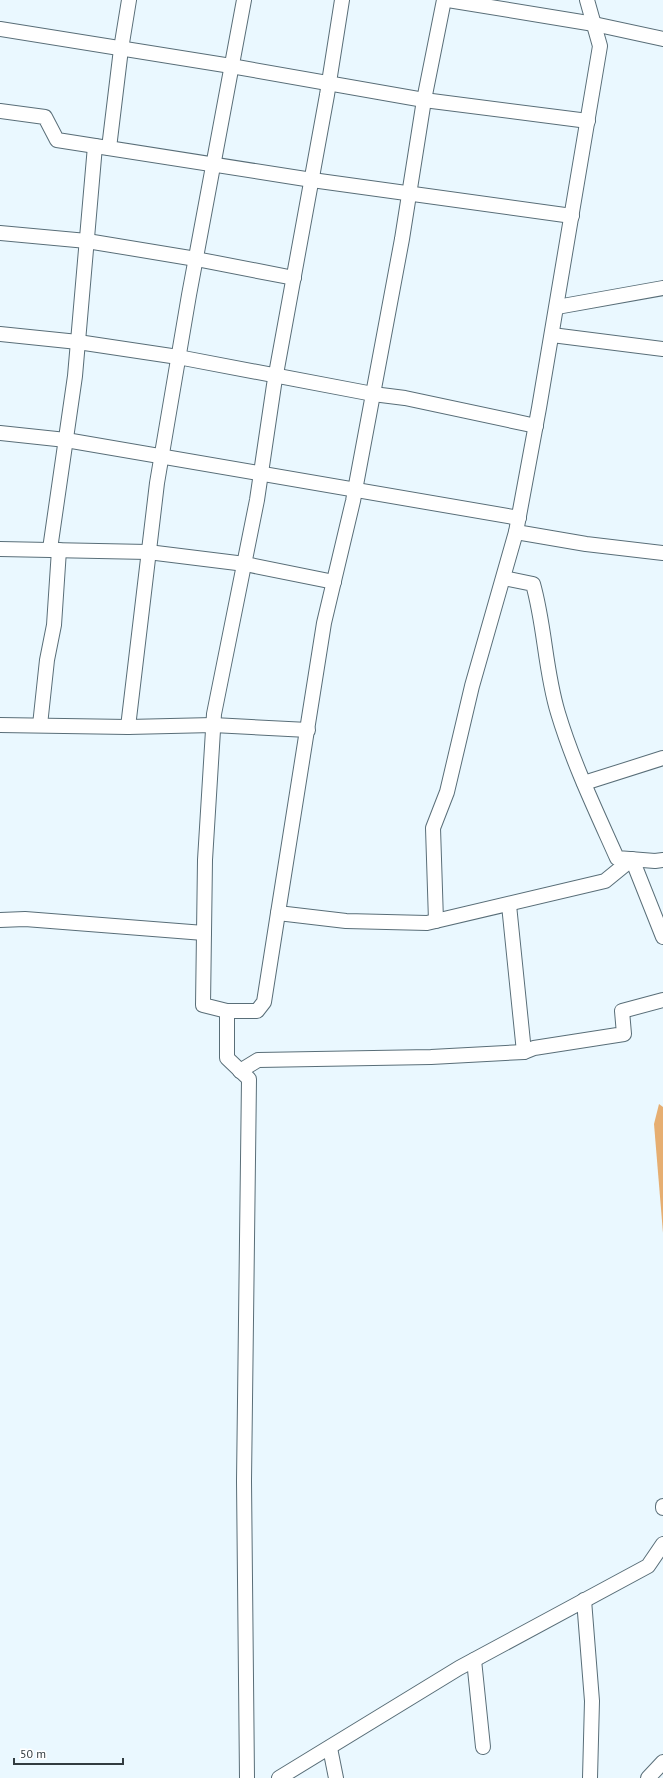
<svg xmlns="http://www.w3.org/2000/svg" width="663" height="1778" viewBox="0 0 663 1778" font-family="'PT Sans',sans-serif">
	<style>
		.water { fill: #e6ae71 }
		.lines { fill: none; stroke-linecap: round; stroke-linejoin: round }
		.minor-casing { stroke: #596e78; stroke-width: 16 }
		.minor { stroke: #fff; stroke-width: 14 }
	</style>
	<rect width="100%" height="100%" fill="#eaf8ff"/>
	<!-- water -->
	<polygon class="water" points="659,1104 663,1107 663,1233 654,1124"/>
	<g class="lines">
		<defs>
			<g id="minor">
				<polyline points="444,0 424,100 402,239 353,501 324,623 278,913 346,921 427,923 605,881 632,859 663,937"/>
				<polyline points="448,0 594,24 663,39"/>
				<polyline points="0,29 231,66 424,100 588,121"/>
				<polyline points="0,111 45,117 57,140 312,180 572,216"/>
				<polyline points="109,148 121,49 129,0"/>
				<polyline points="0,233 87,241 196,259 294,278"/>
				<polyline points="557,307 663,288"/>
				<polyline points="0,334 78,342 178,357 373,394 405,398 536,426"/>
				<polyline points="552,335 663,349"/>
				<polyline points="0,433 66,440 519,518"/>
				<polyline points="516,532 586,544 663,553"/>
				<polyline points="0,549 148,552 245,564 334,582"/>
				<polyline points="50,549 75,376 95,146"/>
				<path d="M504,578L533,584C545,626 545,671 558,713C573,763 596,811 617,858L655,861L663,860"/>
				<polyline points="0,725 128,727 213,725 308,730"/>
				<polyline points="40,725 47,660 54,625 59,550"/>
				<polyline points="128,727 157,483 189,295 244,0"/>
				<polyline points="584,783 663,758"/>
				<polyline points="509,905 524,1052"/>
				<polyline points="0,920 25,919 204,933"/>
				<polyline points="436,921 433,828 447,792 472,686 516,532 539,408 600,46 587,0"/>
				<polyline points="227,1011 203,1005 205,860 214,714 257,500 274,385 327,95 342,0"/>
				<polyline points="240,1071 258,1060 431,1057 524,1052 534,1048 624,1034 622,1011 663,1000"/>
				<polyline points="663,1506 663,1508"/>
				<polyline points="584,1600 592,1701 590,1778"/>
				<polyline points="474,1660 483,1747"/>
				<polyline points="330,1748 336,1778"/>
				<polyline points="247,1778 244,1481 249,1079 227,1058 227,1011 257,1011 264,1002 278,913"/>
				<polyline points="279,1778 459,1668 648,1566 663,1544"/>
				<polyline points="648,1778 663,1762"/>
			</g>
		</defs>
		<!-- minor casing -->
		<use href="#minor" class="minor-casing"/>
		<!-- minor -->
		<use href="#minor" class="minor"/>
	</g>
	<!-- scale -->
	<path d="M14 1758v6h109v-6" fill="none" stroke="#323c40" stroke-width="2"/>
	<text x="20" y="1758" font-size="12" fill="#323c40" stroke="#ffffff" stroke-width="3" paint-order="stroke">50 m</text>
</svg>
